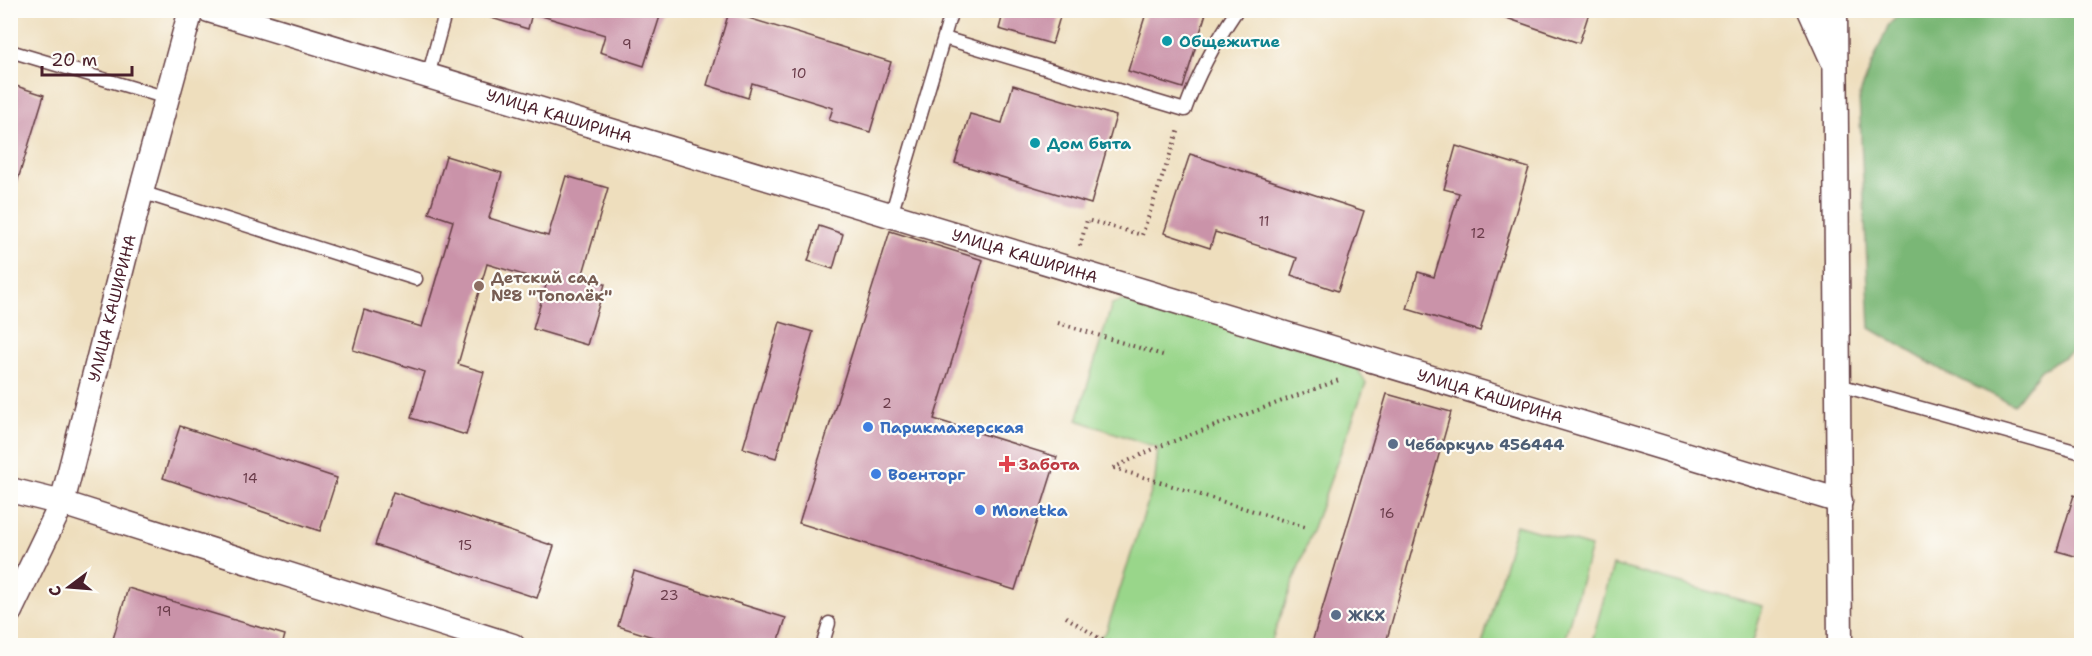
<svg xmlns="http://www.w3.org/2000/svg" width="2092" height="656" viewBox="0 0 2092 656" font-family="'Shantell Sans',sans-serif">
	<style>
		.green { fill: #99d68a; stroke: #727a5a; stroke-width: 1.5 }
		.forest { fill: #7ab776; stroke: #626b50; stroke-width: 1.5 }
		.building { fill: #ca93a9 }
		.lines { fill: none; stroke-linecap: round; stroke-linejoin: round }
		.service-casing { stroke: #633c41; stroke-width: 15 }
		.minor-casing { stroke: #633c41; stroke-width: 27 }
		.path { stroke: #633c41; stroke-width: 4; stroke-dasharray: 1.5 4.5; stroke-linecap: butt }
		.service { stroke: #fff; stroke-width: 12 }
		.minor { stroke: #fff; stroke-width: 24 }
		.culture-dot { fill: #0f9aa8; stroke: #fdfcf7; stroke-width: 2 }
		.education-dot { fill: #8d6e63; stroke: #fdfcf7; stroke-width: 2 }
		.shop-dot { fill: #3f7fe0; stroke: #fdfcf7; stroke-width: 2 }
		.service-dot { fill: #5c6f8a; stroke: #fdfcf7; stroke-width: 2 }
		.health-dot { fill: #e0444e; stroke: #fdfcf7; stroke-width: 2 }
		.labels { text-anchor: middle; stroke-width: 4.5; stroke-linejoin: round; paint-order: stroke }
		.number-label { font-size: 14px; fill: #6a3c4a }
		.culture-label { font-size: 16px; font-weight: bold; fill: #0d838f; stroke: #fdfcf7; text-anchor: start }
		.street-label { font-size: 16px; fill: #4a1f2b; stroke: #fdfcf7 }
		.education-label { font-size: 16px; font-weight: bold; fill: #785e54; stroke: #fdfcf7; text-anchor: start }
		.shop-label { font-size: 16px; font-weight: bold; fill: #366cbe; stroke: #fdfcf7; text-anchor: start }
		.service-label { font-size: 16px; font-weight: bold; fill: #4e5e75; stroke: #fdfcf7; text-anchor: start }
		.health-label { font-size: 16px; font-weight: bold; fill: #be3a42; stroke: #fdfcf7; text-anchor: start }
	</style>
	<rect width="100%" height="100%" fill="#fdfcf7"/>
	<filter id="ink" filterUnits="userSpaceOnUse"><feTurbulence type="fractalNoise" baseFrequency=".0167" numOctaves="2"/><feDisplacementMap in="SourceGraphic" scale="12" xChannelSelector="R" yChannelSelector="G"/><feConvolveMatrix kernelMatrix="1 2 1 2 8 2 1 2 1" color-interpolation-filters="sRGB"/></filter>
	<filter id="wash" filterUnits="userSpaceOnUse"><feTurbulence type="fractalNoise" baseFrequency=".008" numOctaves="4" result="noise"/><feDisplacementMap in="SourceGraphic" scale="24" xChannelSelector="R" yChannelSelector="G"/><feGaussianBlur stdDeviation="1.35" result="paint"/><feColorMatrix in="noise" values="0 0 0 0 0 0 0 0 0 0 0 0 0 0 0 0 0 1.4 0 .05"/><feComposite in="paint" operator="in"/></filter>
	<g filter="url(#wash)">
		<rect width="100%" height="100%" fill="#eedebd"/>
		<!-- green -->
		<g class="green">
			<polygon points="1134,297 1354,363 1366,383 1270,645 1089,645 1106,632 1155,480 1158,448 1077,420 1112,304"/>
			<polygon points="1516,525 1591,547 1563,645 1482,645"/>
			<polygon points="1613,565 1763,606 1752,645 1591,645"/>
		</g>
		<!-- forest -->
		<polygon class="forest" points="1902,11 2081,11 2081,347 2041,370 2014,405 1945,372 1870,328 1859,96 1888,26"/>
		<g id="blocks">
			<!-- building -->
			<g class="building">
				<polygon points="478,10 662,10 644,66 600,52 605,35 532,13 528,29 478,14"/>
				<polygon points="1004,10 1062,10 1052,44 999,29"/>
				<polygon points="1147,10 1207,10 1183,88 1128,71"/>
				<polygon points="1496,10 1590,10 1579,43 1495,14"/>
				<polygon points="729,12 891,62 870,132 829,120 833,108 752,83 748,98 707,85"/>
				<polygon points="10,84 44,95 11,202 10,202"/>
				<polygon points="1013,85 1116,116 1091,204 955,163 970,114 1002,123"/>
				<polygon points="1456,146 1529,168 1480,331 1407,309 1418,272 1434,277 1459,193 1444,189"/>
				<polygon points="1190,154 1364,211 1338,291 1291,275 1297,258 1215,232 1210,248 1164,233"/>
				<polygon points="446,156 502,173 489,218 548,236 566,176 608,188 582,277 605,284 587,345 533,329 547,282 487,264 458,364 484,372 466,435 411,418 425,372 353,350 364,310 422,327 453,221 429,213"/>
				<polygon points="819,226 843,234 833,269 808,261"/>
				<polygon points="890,231 983,260 934,419 1057,457 1015,590 799,523"/>
				<polygon points="780,322 813,332 776,458 743,448"/>
				<polygon points="1387,394 1451,412 1385,646 1311,646"/>
				<polygon points="180,426 337,478 320,531 163,478"/>
				<polygon points="393,492 554,546 537,598 375,545"/>
				<polygon points="2074,495 2082,498 2082,558 2057,551"/>
				<polygon points="634,571 786,618 777,646 681,646 618,626"/>
				<polygon points="128,588 285,635 282,646 111,646"/>
			</g>
		</g>
	</g>
	<g filter="url(#ink)">
		<use href="#blocks" fill-opacity="0" stroke="#633c41" stroke-width="1.5"/>
		<g class="lines">
			<defs>
				<g id="service">
					<path d="M944,38L1185,110C1197,76 1216,41 1237,10"/>
					<polyline points="10,51 167,98"/>
					<polyline points="428,76 446,10"/>
					<polyline points="141,192 416,279"/>
					<polyline points="891,215 952,10"/>
					<polyline points="1839,385 2082,453"/>
					<polyline points="822,646 829,623"/>
				</g>
				<g id="minor">
					<path id="s1" d="M209,10L1840,501"/>
					<polyline points="1810,10 1832,59"/>
					<polyline points="1835,10 1840,646"/>
					<polyline points="10,490 62,503 513,646"/>
					<path id="s2" d="M10,611L62,503L141,192L191,10"/>
				</g>
			</defs>
			<!-- service casing -->
			<use href="#service" class="service-casing"/>
			<!-- minor casing -->
			<use href="#minor" class="minor-casing"/>
			<!-- path -->
			<g class="path">
				<polyline points="1080,246 1087,220 1142,235 1179,129"/>
				<polyline points="1058,323 1166,356"/>
				<polyline points="1113,468 1158,447 1339,380"/>
				<polyline points="1114,468 1305,527"/>
				<polyline points="1066,617 1099,638 1123,646"/>
				<polyline points="1037,640 1047,646"/>
			</g>
			<!-- service -->
			<use href="#service" class="service"/>
			<!-- minor -->
			<use href="#minor" class="minor"/>
		</g>
	</g>
	<!-- markers -->
	<g class="culture-dot">
		<circle cx="1167" cy="41" r="6"/>
		<circle cx="1035" cy="143" r="6"/>
	</g>
	<circle class="education-dot" cx="479" cy="286" r="6"/>
	<g class="shop-dot">
		<circle cx="868" cy="427" r="6"/>
		<circle cx="876" cy="474" r="6"/>
		<circle cx="980" cy="510" r="6"/>
	</g>
	<g class="service-dot">
		<circle cx="1393" cy="444" r="6"/>
		<circle cx="1336" cy="615" r="6"/>
	</g>
	<path class="health-dot" d="M1004 455h6v6h6v6h-6v6h-6v-6h-6v-6h6z"/>
	<g class="labels">
		<!-- number labels -->
		<g class="number-label">
			<text x="627" y="49">9</text>
			<text x="799" y="78">10</text>
			<text x="1264" y="226">11</text>
			<text x="1478" y="238">12</text>
			<text x="887" y="408">2</text>
			<text x="250" y="483">14</text>
			<text x="1387" y="518">16</text>
			<text x="465" y="550">15</text>
			<text x="669" y="600">23</text>
			<text x="164" y="616">19</text>
		</g>
		<!-- culture labels -->
		<g class="culture-label">
			<text x="1179" y="47">Общежитие</text>
			<text x="1047" y="149">Дом быта</text>
		</g>
		<!-- street labels -->
		<g class="street-label">
			<text dy="6" stroke="none"><textPath href="#s1" startOffset="366">УЛИЦА КАШИРИНА</textPath></text>
			<text dy="6" stroke="none"><textPath href="#s1" startOffset="852">УЛИЦА КАШИРИНА</textPath></text>
			<text dy="6" stroke="none"><textPath href="#s2" startOffset="321">УЛИЦА КАШИРИНА</textPath></text>
			<text dy="6" stroke="none"><textPath href="#s1" startOffset="1338">УЛИЦА КАШИРИНА</textPath></text>
		</g>
		<!-- education labels -->
		<g class="education-label">
			<text x="491" y="283">Детский сад<tspan x="491" dy="18">№8 "Тополёк"</tspan></text>
		</g>
		<!-- shop labels -->
		<g class="shop-label">
			<text x="880" y="433">Парикмахерская</text>
			<text x="888" y="480">Военторг</text>
			<text x="992" y="516">Monetka</text>
		</g>
		<!-- service labels -->
		<g class="service-label">
			<text x="1405" y="450">Чебаpкуль 456444</text>
			<text x="1348" y="621">ЖКХ</text>
		</g>
		<!-- health labels -->
		<g class="health-label">
			<text x="1019" y="470">Забота</text>
		</g>
	</g>
	<!-- margin -->
	<rect width="2092" height="656" fill="none" stroke="#fdfcf7" stroke-width="36"/>
	<!-- north arrow -->
	<g transform="translate(69 587) rotate(254)" stroke="#fdfcf7" stroke-width="4.5" paint-order="stroke">
	<path d="M0-4.5L10 22L0 15L-10 22Z" fill="#4a1f2b"/>
	<text y="-9" font-size="16" font-weight="bold" text-anchor="middle" fill="#4a1f2b">С</text>
	</g>
	<!-- scale -->
	<path d="M42 66v9h90v-9" fill="none" stroke="#4a1f2b" stroke-width="3"/>
	<text x="51" y="66" font-size="18" fill="#4a1f2b" stroke="#fdfcf7" stroke-width="4.5" paint-order="stroke">20 m</text>
</svg>
